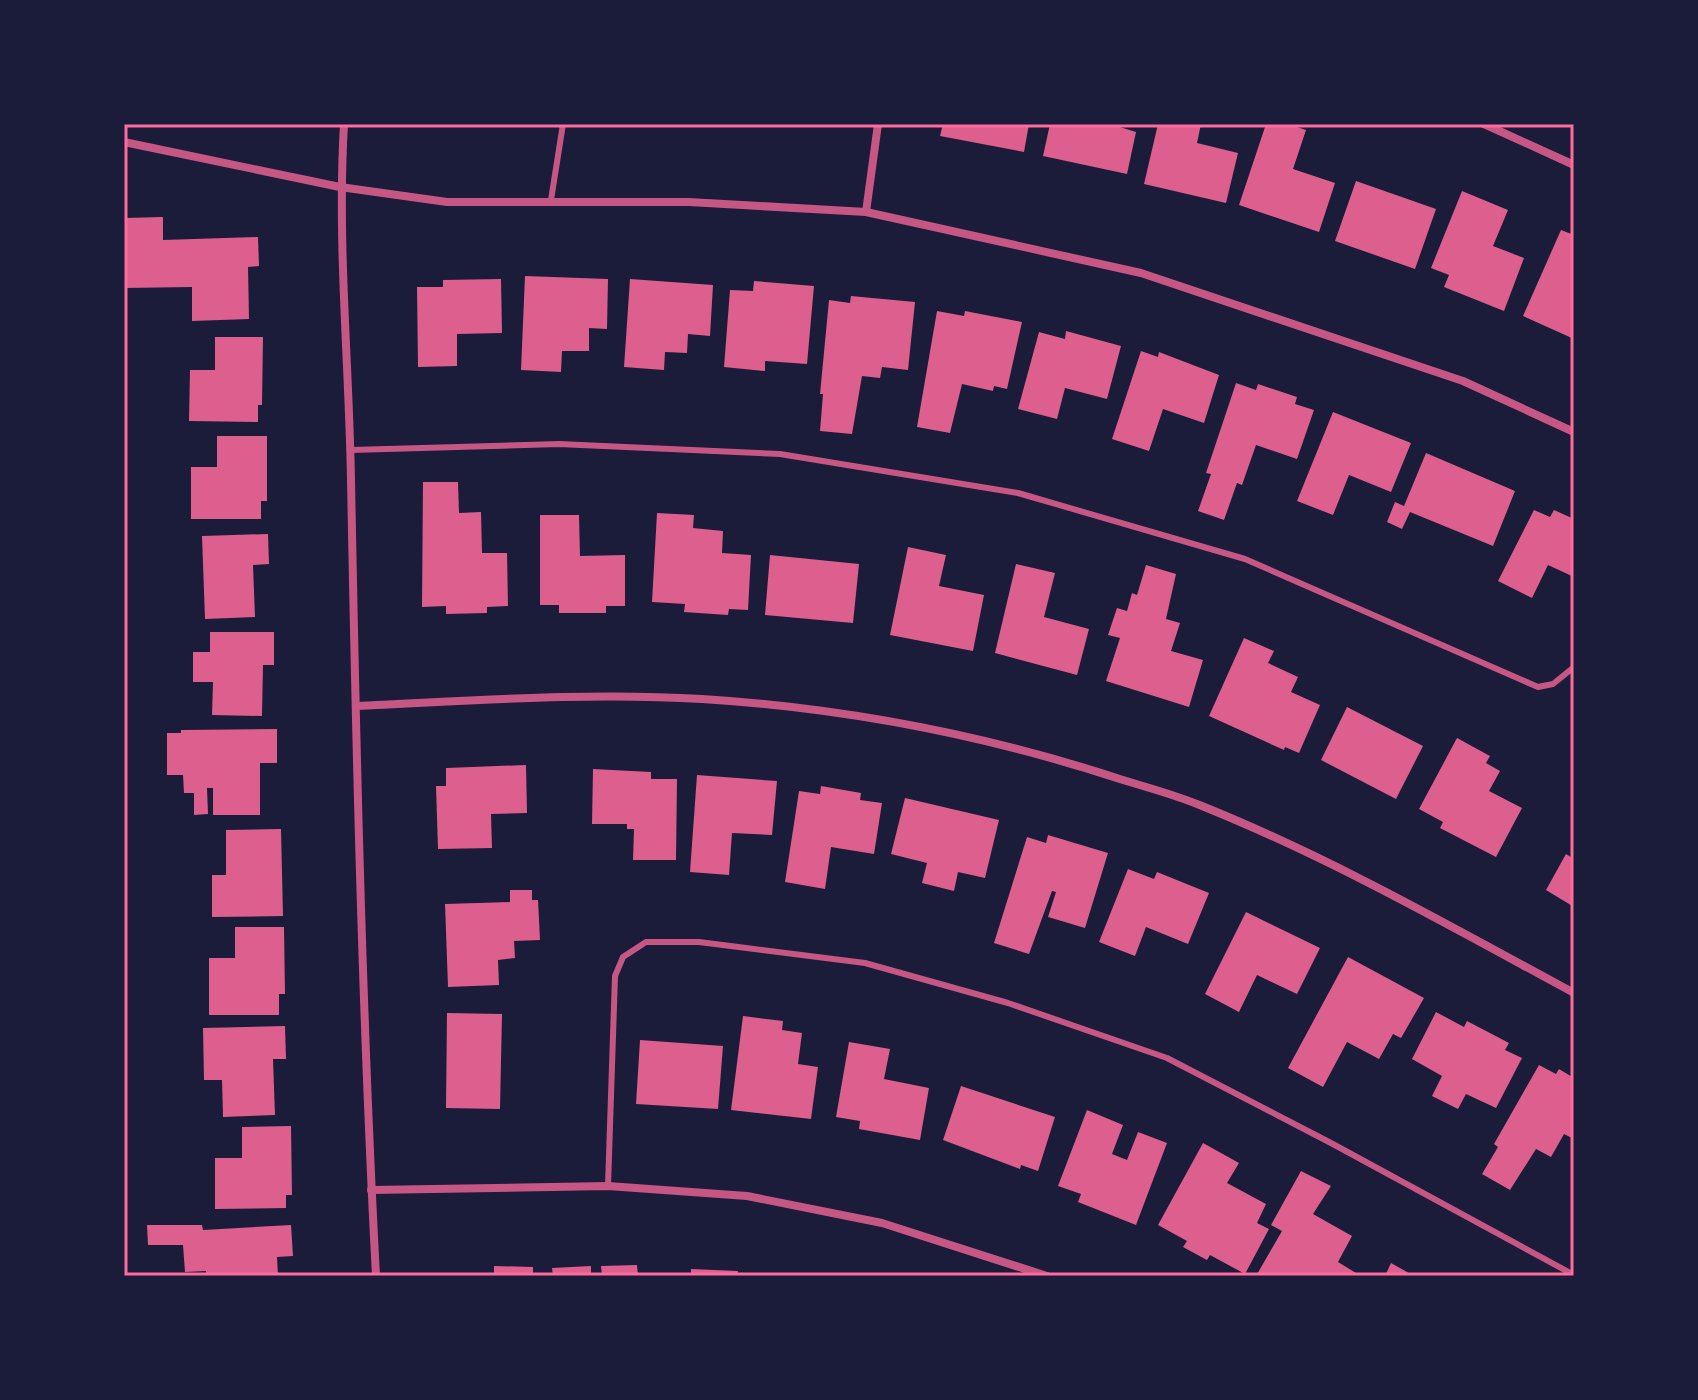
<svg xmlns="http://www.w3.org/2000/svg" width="1698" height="1400" viewBox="0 0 1698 1400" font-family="'Source Serif 4',serif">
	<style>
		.building { fill: #dd5f8e }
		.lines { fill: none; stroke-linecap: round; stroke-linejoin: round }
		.service { stroke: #c65784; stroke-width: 6 }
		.minor { stroke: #c65784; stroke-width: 8 }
		.neatline { fill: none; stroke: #ff6b9d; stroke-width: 3 }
	</style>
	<rect width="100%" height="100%" fill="#1b1b3a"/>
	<!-- building -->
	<g class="building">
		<polygon points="943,124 1029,124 1024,152 940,136"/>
		<polygon points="1050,124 1110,124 1136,132 1127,174 1043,156"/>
		<polygon points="1158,124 1201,124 1197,143 1238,153 1226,203 1144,184"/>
		<polygon points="1266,124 1288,124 1306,130 1293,169 1335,183 1319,232 1239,205"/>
		<polygon points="1356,181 1436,209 1415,269 1335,241"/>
		<polygon points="1462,191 1508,210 1493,246 1524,258 1504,311 1444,287 1449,275 1431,268"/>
		<polygon points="163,217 163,240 258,237 259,266 248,267 249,319 192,321 192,287 124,288 124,218"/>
		<polygon points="1561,230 1574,235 1574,339 1523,316"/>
		<polygon points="525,276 608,279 607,329 589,328 589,351 562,351 561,372 521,370"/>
		<polygon points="501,279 502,333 457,334 457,366 418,367 417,287 443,287 443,280"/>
		<polygon points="630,279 713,285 710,336 688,334 687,353 665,352 664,370 624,367"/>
		<polygon points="754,281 814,286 807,364 765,361 765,371 724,367 730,290 753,291"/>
		<polygon points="851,296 915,302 908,370 882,367 880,378 862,376 852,434 820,431 823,394 820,394 829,300 850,303"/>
		<polygon points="937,311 964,316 965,311 1022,322 1007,389 994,386 993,391 962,384 950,433 917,427"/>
		<polygon points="1066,331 1121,346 1107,399 1065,388 1057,419 1018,409 1039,332 1065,339"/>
		<polygon points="215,337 263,337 262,405 258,405 258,422 189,421 190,370 215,370"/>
		<polygon points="1141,351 1158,357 1159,352 1219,375 1204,423 1163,409 1149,451 1112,439"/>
		<polygon points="1236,383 1256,390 1258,384 1297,397 1295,404 1314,410 1297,459 1256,445 1242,485 1237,483 1224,520 1198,511 1211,474 1206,473"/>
		<polygon points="1333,412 1411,443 1391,492 1349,475 1333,515 1297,501"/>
		<polygon points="217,436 267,436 267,501 261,501 261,519 191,519 191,467 217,467"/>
		<polygon points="1426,453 1515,491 1493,546 1410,512 1402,529 1387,522 1395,502 1404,506"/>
		<polygon points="423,482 458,482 459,513 481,512 482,553 507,553 508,606 487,607 487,613 446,614 446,606 422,607"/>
		<polygon points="1534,510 1550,517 1554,510 1574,519 1574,577 1548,565 1532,598 1498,581"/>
		<polygon points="657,513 694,515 693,528 723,531 722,553 751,555 748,610 729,609 728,615 684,612 685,604 652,602"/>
		<polygon points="540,515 579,515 580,556 625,555 625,606 606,606 606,613 559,613 559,605 540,605"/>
		<polygon points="268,534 269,564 253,565 255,617 205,619 202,536"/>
		<polygon points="908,547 946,555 939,586 984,595 973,651 890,635"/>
		<polygon points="770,555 859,564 853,623 765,615"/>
		<polygon points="1016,564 1055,573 1044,617 1089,629 1077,675 995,653"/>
		<polygon points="1146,565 1176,574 1166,619 1180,623 1171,651 1203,660 1189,707 1106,681 1120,638 1108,635 1117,608 1127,611 1132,593 1137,595"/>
		<polygon points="210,632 274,632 274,665 263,665 262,716 212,715 213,682 193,682 193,652 210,652"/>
		<polygon points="1244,638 1274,651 1268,663 1298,677 1291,692 1320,705 1299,753 1285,747 1284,750 1209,716"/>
		<polygon points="1347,707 1423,746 1396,799 1321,760"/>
		<polygon points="277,729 277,763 260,763 260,815 213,815 213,788 207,788 208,814 194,815 194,793 184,793 183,775 167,775 167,733 181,733 181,730"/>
		<polygon points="1457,738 1490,756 1486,763 1500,771 1489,791 1522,808 1496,857 1440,828 1443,822 1419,809"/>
		<polygon points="526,765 527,813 491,814 492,848 438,849 436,786 446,786 446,768"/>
		<polygon points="593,769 651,772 651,779 677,779 676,860 633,860 634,829 627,829 627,824 592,824"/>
		<polygon points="697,775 777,781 772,835 732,833 729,875 690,872"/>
		<polygon points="821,786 861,793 860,800 882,803 874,854 831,847 825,889 785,882 799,791 820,794"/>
		<polygon points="905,798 999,820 985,878 958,872 954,891 922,883 927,863 891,854"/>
		<polygon points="281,829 283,916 212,917 212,875 226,875 226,830"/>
		<polygon points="1048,835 1108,853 1085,928 1048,917 1056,892 1052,891 1029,954 994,943 1027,837 1046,843"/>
		<polygon points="1566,854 1574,859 1574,907 1546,890"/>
		<polygon points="1128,869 1154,879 1157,872 1209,893 1188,944 1146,927 1135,956 1099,942"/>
		<polygon points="510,890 532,890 532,900 538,900 540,940 514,941 515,958 498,960 499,985 448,987 445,904 510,902"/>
		<polygon points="1246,912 1320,948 1297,994 1257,975 1239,1012 1205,994"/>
		<polygon points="235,927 284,927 285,994 279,994 279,1015 209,1015 209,958 235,958"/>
		<polygon points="1348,957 1424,998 1401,1038 1393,1034 1379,1059 1347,1042 1323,1087 1288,1068"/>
		<polygon points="1436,1012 1464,1027 1467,1021 1509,1043 1505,1050 1522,1058 1496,1108 1466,1094 1458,1109 1432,1096 1442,1076 1412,1059"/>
		<polygon points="447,1013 502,1014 500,1109 446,1108"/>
		<polygon points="743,1016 783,1021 782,1030 802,1033 798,1064 818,1067 811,1119 731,1110"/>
		<polygon points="285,1026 286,1059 273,1059 275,1115 223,1117 222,1080 204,1080 203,1028"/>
		<polygon points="640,1040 723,1046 718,1109 636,1104"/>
		<polygon points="849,1042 890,1049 884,1079 929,1088 920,1140 859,1129 860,1121 836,1117"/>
		<polygon points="1539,1065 1556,1074 1559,1069 1574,1078 1574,1139 1564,1134 1551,1157 1536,1149 1510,1190 1482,1174 1498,1147 1494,1144"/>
		<polygon points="961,1086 1055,1117 1038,1171 1021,1165 1020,1169 943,1140"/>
		<polygon points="1087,1110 1123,1125 1112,1154 1127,1160 1138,1132 1167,1143 1136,1225 1078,1202 1081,1194 1058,1186"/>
		<polygon points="291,1126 292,1195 286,1195 286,1208 215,1209 215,1158 242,1158 242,1127"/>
		<polygon points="1203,1143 1239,1163 1227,1183 1266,1204 1257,1223 1269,1229 1245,1274 1210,1255 1207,1260 1183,1247 1187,1241 1158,1225"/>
		<polygon points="1301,1171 1331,1186 1313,1214 1352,1236 1338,1262 1356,1273 1354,1276 1256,1276 1282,1231 1271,1225"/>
		<polygon points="147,1225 202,1225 203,1230 291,1225 293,1256 277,1257 278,1276 206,1276 206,1271 185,1272 183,1245 148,1245"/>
		<polygon points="1391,1263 1414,1276 1385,1276"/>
		<polygon points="637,1265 638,1276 602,1276 601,1266"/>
		<polygon points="494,1266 533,1267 533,1276 494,1276"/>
		<polygon points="591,1266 591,1276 553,1276 552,1268"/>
		<polygon points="691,1269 738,1271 737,1276 691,1276"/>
	</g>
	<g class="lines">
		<!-- service -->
		<g class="service">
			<polyline points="551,200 563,124"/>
			<polyline points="351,450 559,444 780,454 1018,493 1245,559 1538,687 1553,684 1574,667"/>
			<polyline points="608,1186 615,976 623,957 646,942 699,942 865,963 1008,1003 1167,1058 1331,1143 1574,1275"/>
		</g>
		<!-- minor -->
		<g class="minor">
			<path d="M344,124C337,242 349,361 351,480C356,745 362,1011 376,1276"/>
			<polyline points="1484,124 1574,165"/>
			<polyline points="124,142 340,187 447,202 689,202 866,212 1141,273 1463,381 1574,432"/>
			<polyline points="866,212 878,124"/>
			<path d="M356,706C470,701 587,692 702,699C845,708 986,735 1123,780C1149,788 1176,795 1202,806C1331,858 1452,927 1574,993"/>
			<polyline points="371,1190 608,1186 747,1196 882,1223 1047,1276"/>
		</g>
	</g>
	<!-- border -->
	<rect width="1698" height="1400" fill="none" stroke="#1b1b3a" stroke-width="252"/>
	<rect x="126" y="126" width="1446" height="1148" class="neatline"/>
</svg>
